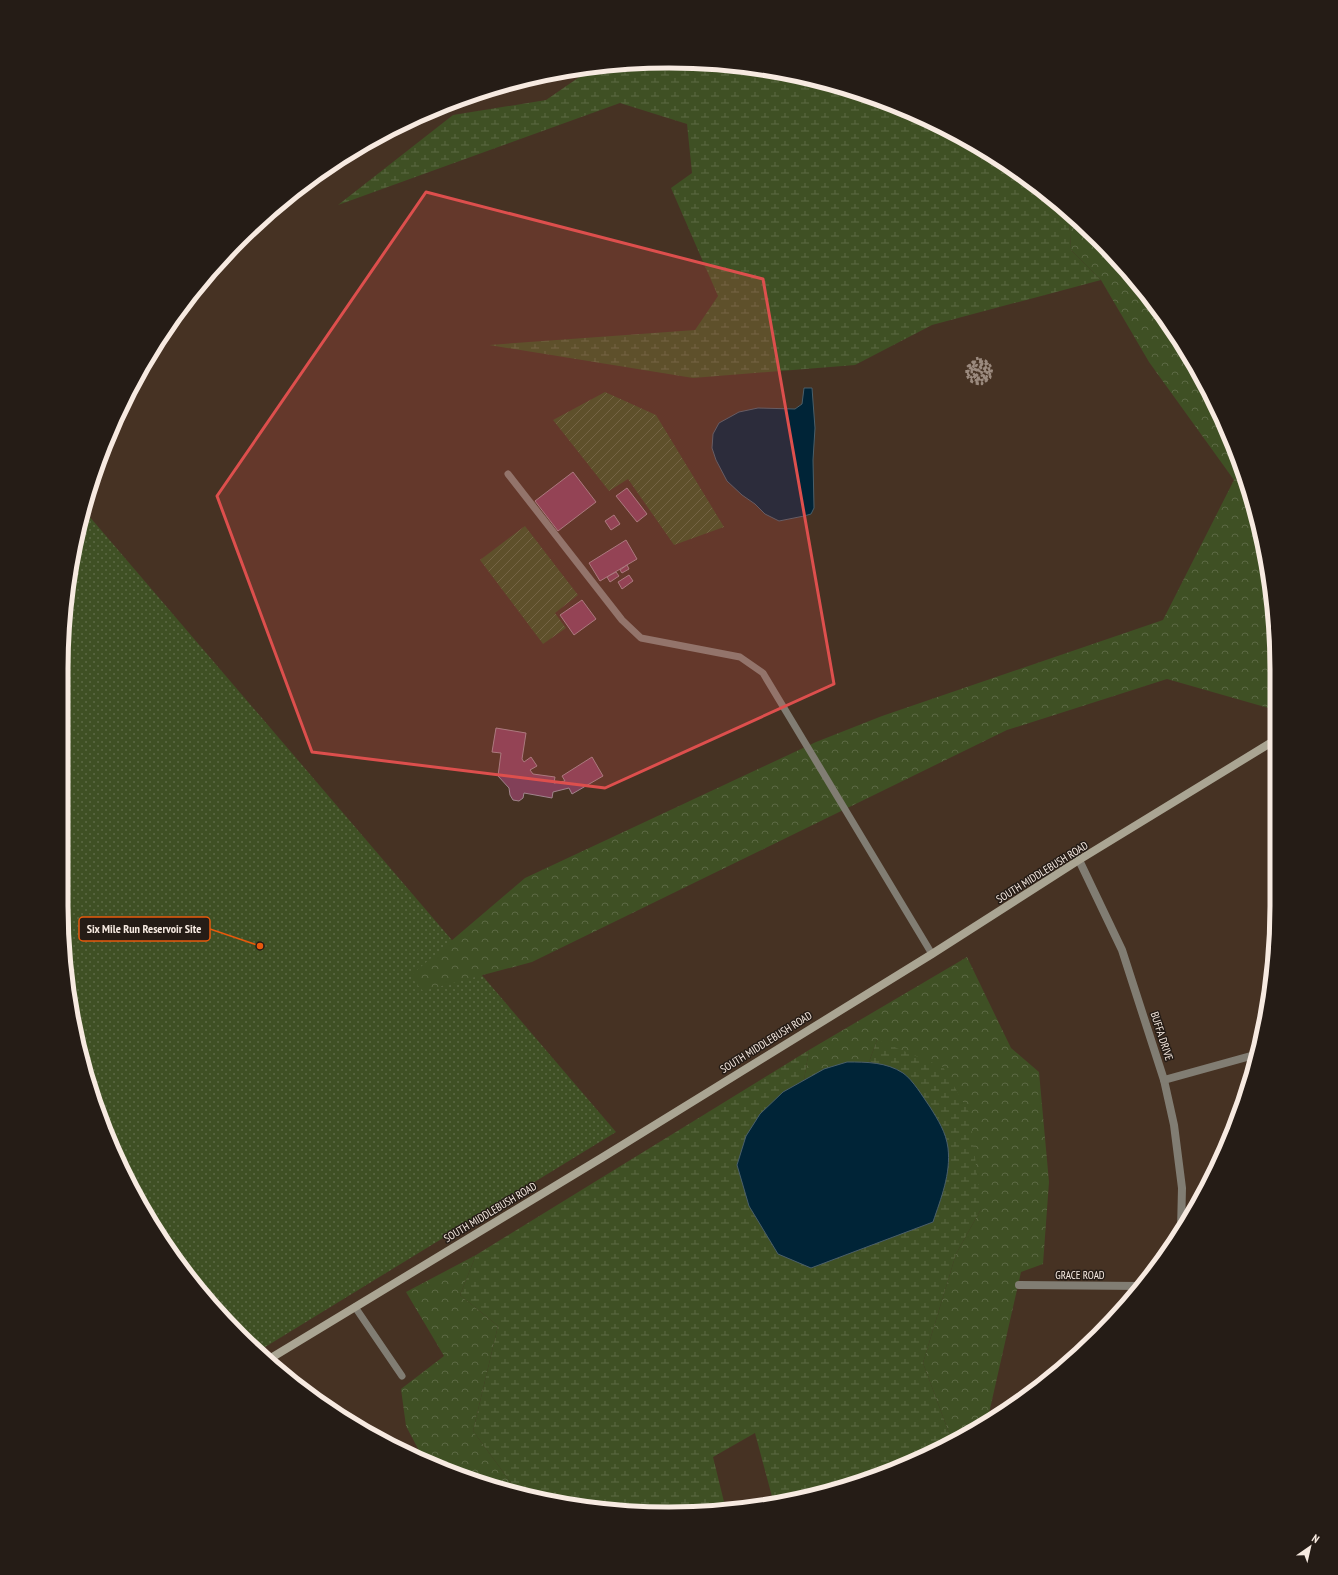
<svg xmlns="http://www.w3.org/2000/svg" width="1338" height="1575" viewBox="0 0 1338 1575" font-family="'PT Sans Narrow',sans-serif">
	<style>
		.grass { fill: url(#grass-dots) }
		.forest { fill: url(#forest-crowns) }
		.wetland { fill: url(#wetland-marsh) }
		.garden { fill: url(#garden-furrows) }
		.water { fill: #002437; stroke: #4a5f6a }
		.building { fill: #824058; stroke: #a1848c }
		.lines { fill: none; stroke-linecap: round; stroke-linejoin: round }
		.path { stroke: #9b8a7e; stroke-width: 2.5; stroke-dasharray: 3 3; stroke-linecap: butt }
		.lane { stroke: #817d73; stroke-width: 7 }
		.street { stroke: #817d73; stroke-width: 8 }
		.secondary { stroke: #aaa593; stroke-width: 8 }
		.marked { fill: #dd4f4d; fill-opacity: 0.2; stroke: #dd4f4d; stroke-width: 3; stroke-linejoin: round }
		.labels { text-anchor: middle; stroke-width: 3; stroke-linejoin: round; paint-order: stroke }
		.street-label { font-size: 11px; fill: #f7eae1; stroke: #251c16 }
		.rim { fill: none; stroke: #f7eae1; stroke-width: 5 }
		.leader { fill: none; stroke: #e8590c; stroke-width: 1.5 }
		.callout-dot { fill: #e8590c; stroke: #251c16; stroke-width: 1.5 }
		.callout { fill: #251c16; stroke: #e8590c; stroke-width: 1.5 }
		.callout-label { font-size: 12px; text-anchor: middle; font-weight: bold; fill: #f7eae1 }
	</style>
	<defs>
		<pattern id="grass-dots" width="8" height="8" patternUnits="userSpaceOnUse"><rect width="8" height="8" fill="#3f5024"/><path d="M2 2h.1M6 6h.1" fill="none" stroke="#5c6944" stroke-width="1.8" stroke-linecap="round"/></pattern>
		<pattern id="forest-crowns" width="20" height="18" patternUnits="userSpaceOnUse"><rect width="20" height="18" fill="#3f5024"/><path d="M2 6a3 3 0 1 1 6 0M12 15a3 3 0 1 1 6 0" fill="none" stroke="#5c6944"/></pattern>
		<pattern id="wetland-marsh" width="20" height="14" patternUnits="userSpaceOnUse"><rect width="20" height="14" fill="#3f5024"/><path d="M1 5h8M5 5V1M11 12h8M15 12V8" fill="none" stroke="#5c6944"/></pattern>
		<pattern id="garden-furrows" width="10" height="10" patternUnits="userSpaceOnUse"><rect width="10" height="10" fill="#3f5024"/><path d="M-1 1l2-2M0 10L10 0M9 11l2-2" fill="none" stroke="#5c6944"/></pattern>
	</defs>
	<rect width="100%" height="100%" fill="#463223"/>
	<!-- grass -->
	<polygon class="grass" points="83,509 616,1132 257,1352 212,1307 164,1244 124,1175 82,1063 66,985 61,906 66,590"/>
	<!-- forest -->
	<g class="forest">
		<polygon points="1069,214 1099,239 1175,331 1231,437 1265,550 1277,669 1277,707 1272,709 1167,679 1007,730 532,962 423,991 410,976 525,878 816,742 882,716 1163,620 1234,480 1149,362 1101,280 1071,250"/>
		<polygon points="967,957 1011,1048 1039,1072 1049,1182 1043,1264 1021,1272 987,1422 952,1441 923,1363 956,1254 981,1209 877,1040 869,1062 847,1062 804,1080 809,1050"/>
		<polygon points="476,1255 460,1295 498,1326 473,1431 518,1492 473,1482 425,1462 406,1426 401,1389 444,1356 406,1292"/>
	</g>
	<!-- wetland -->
	<g class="wetland">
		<polygon points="669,61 788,73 902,107 1007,164 1069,214 1071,250 1101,280 932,325 855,365 693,378 489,345 695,330 718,296 671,188 692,173 687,124 620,103 338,205 453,115 546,100 591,69"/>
		<path d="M877,1040L943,1067L970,1114L981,1209L956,1254L923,1363L952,1441L901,1468L827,1493L774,1504L755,1433L713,1457L726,1510L669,1514L590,1509L518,1492L473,1431L498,1326L460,1295L476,1255L809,1050L804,1080L783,1092L912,1230L933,1222L943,1126C933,1112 916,1083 904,1074C894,1067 880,1064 869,1062Z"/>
	</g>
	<!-- garden -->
	<g class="garden">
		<polygon points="605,392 656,415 724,527 674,545 628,479 609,491 553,420"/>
		<polygon points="525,526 578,595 555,613 566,628 543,644 480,560"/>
	</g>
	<!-- water -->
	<g class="water">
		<polygon points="804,388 812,388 815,428 813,460 814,508 811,514 804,516 779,521 765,514 755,504 742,495 727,481 716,460 712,448 713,434 719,423 739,412 758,408 795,409 802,404"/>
		<path d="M847,1062C867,1062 886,1062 903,1073C913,1080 923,1097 930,1107C938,1120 946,1132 948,1148C951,1174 941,1198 933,1222L811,1268L778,1254L749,1206L737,1165L746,1136L760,1114L783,1092L824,1069Z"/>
	</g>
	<!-- building -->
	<g class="building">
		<polygon points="573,472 596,502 558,531 535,501"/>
		<polygon points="627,488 647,514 637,522 616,496"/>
		<polygon points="614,515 620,524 611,530 605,521"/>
		<polygon points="626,540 637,559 600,581 589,563"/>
		<polygon points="627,565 629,569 622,573 620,570"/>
		<polygon points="616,572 619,576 610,582 607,577"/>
		<polygon points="629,575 633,581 622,589 618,582"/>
		<polygon points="582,600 596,619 574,635 560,615"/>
		<polygon points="496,728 526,733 522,759 524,762 531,757 537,766 530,770 533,774 555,777 554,783 565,781 562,776 592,757 603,776 572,794 569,788 553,792 552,798 524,793 523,798 519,801 513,800 510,795 509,788 498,776 501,753 492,752"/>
		<polygon points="1238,1101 1243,1104 1229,1137 1223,1134 1233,1116 1231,1115"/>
	</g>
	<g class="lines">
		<!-- path -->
		<path class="path" d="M977,357L978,362L985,363L989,369C990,362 983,362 978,360C985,358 989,363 992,369L990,378L982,384V383C987,380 991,376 990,370L986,378L980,381L974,380L968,374L972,381L980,383L979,384C970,383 965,377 967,367L975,360L976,361L970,365L968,372H969L971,366L975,363L976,364C972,367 971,369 972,374L977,380L985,378L988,371L984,364L979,363L985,369L980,367L983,370L980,376L984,375L985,371L986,372L983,377L977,378L973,373L979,377L975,373L977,368L976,367L973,372L972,369L977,365L979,373L980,372L979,370"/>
		<!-- lane -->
		<g class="lane">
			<polyline points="508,474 622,620 641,638 740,657 763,673 932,954"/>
			<polyline points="355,1307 402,1376"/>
		</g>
		<!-- street -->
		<g class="street">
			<polyline points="1079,860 1122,950 1164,1080 1174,1125 1182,1188 1181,1230"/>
			<polyline points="1164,1080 1258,1054"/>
			<polyline points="1019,1285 1141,1286"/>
		</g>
		<!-- secondary -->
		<polyline class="secondary" points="266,1361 603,1157 932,954 1079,860 1277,739"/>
	</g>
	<!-- marked area -->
	<path class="marked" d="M426,192L763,279L834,684L605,788L312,752L217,496Z"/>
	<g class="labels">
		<!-- street labels -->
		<g class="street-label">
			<text transform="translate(1042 872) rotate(-32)" y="4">SOUTH MIDDLEBUSH ROAD</text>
			<text transform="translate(1162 1036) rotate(72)" y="4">BUFFA DRIVE</text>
			<text transform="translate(766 1042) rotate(-32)" y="4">SOUTH MIDDLEBUSH ROAD</text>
			<text transform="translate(490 1212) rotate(-31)" y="4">SOUTH MIDDLEBUSH ROAD</text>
			<text x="1080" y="1279">GRACE ROAD</text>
		</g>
	</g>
	<!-- crop -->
	<path d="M0 0H1338V1575H0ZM669 68H669A601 601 0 0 1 1270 669V906A601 601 0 0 1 669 1507H669A601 601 0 0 1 68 906V669A601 601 0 0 1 669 68Z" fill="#251c16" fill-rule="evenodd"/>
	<path class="rim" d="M669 68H669A601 601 0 0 1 1270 669V906A601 601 0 0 1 669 1507H669A601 601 0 0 1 68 906V669A601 601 0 0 1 669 68Z"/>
	<!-- callouts -->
	<path class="leader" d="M260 946L210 929"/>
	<circle class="callout-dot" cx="260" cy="946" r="4"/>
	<rect class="callout" x="79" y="917" width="131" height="24" rx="4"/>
	<g class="callout-label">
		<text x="144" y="933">Six Mile Run Reservoir Site</text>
	</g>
	<!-- north arrow -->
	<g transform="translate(1310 1547) rotate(34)" stroke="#251c16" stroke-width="3" paint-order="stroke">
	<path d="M0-3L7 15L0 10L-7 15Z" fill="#f7eae1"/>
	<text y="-6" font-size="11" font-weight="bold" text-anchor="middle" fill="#f7eae1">N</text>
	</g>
</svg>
